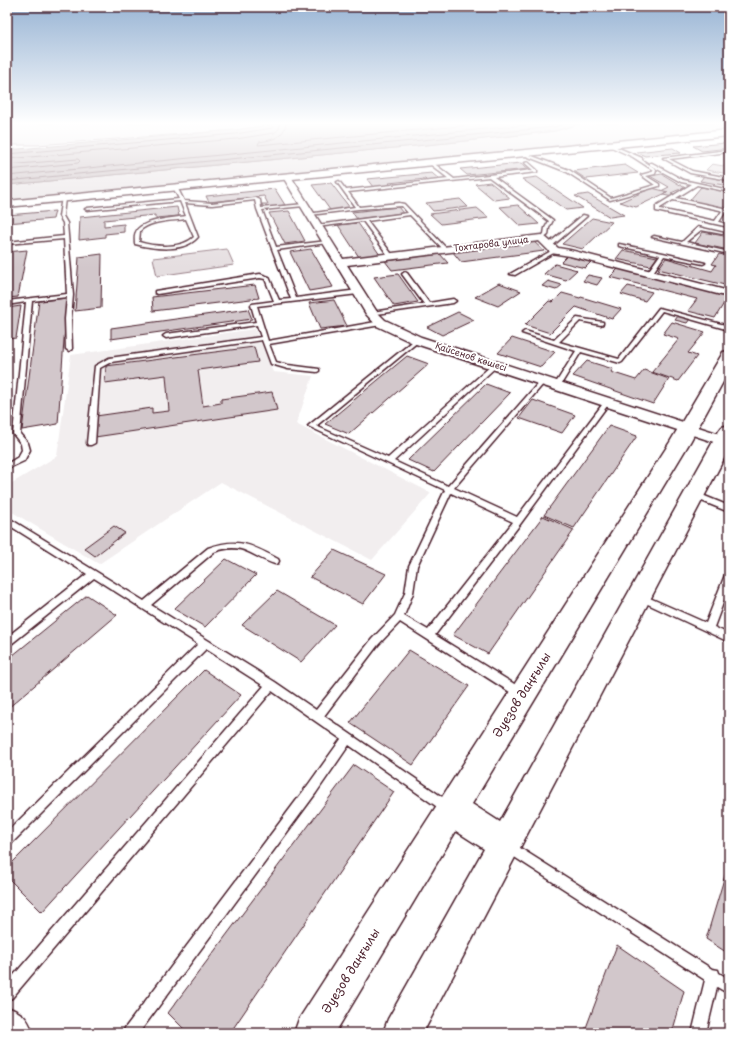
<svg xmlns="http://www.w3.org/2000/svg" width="736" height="1040" viewBox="0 0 736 1040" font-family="'Playpen Sans',sans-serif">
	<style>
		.built { fill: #f2eeef }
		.green { fill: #e5dee0; stroke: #987e86 }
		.water { fill: #c1b3b6; stroke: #91787e }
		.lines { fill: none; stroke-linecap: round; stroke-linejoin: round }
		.shore { stroke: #7a5a63; stroke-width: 1 }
		.building { fill: #d2c7cb; stroke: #4a1f2b }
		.service-casing { stroke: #4a1f2b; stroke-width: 3 }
		.minor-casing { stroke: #4a1f2b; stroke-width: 3 }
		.secondary-casing { stroke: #4a1f2b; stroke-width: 3 }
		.service { fill: #fff; fill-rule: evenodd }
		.minor { fill: #fff; fill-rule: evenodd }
		.secondary { fill: #fff; fill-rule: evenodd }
		.labels { text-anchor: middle; stroke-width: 4; stroke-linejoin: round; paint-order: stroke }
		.far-street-label { font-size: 9px; fill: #4a1f2b; stroke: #fff }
		.near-street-label { font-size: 12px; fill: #4a1f2b; stroke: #fff }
	</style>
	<rect width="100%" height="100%" fill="#fff"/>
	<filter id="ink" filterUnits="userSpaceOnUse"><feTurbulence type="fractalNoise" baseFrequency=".025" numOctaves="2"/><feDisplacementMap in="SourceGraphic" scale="8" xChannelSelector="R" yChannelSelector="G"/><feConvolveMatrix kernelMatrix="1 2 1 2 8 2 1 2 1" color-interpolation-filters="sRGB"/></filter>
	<g filter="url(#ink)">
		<!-- built -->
		<polygon class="built" points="255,329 273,372 313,376 296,424 431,493 372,560 221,482 99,564 7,509 7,486 57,456 71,355"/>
		<!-- green -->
		<g class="green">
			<polygon points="7,123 283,123 235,130 37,145 7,145"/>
			<polygon points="583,123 729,123 729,131 7,201 7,185 457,142 555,131"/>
			<polygon points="712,164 729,167 729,174 706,170"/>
			<polygon points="227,249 234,265 157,276 153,258"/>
		</g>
		<!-- water -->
		<polygon class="water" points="283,123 583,123 555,131 457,142 7,185 7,150 235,130"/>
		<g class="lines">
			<!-- shore -->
			<g class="shore">
				<path d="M286,123C284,138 272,140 259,142L258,145L492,123"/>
				<polyline points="7,154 235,134 272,128 275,123"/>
				<polyline points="7,159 236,139 274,133 279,129 280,123"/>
				<polyline points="7,165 78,159 80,161 78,163 7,170"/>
				<polyline points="7,176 546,123"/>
				<polyline points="7,181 554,127 568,123"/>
			</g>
		</g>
		<!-- building -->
		<g class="building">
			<polygon points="726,143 729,144 729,148 702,151 693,146"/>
			<polygon points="673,148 681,153 645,156 636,152"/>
			<polygon points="521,163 529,169 467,175 460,169"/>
			<polygon points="625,165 638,173 586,179 574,171"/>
			<polygon points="432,173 440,180 427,181 425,179 389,183 391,185 373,187 367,179"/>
			<polygon points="662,174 687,189 678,190 671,193 677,195 673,197 663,195 668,192 661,191 669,187 650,176"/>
			<polygon points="704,176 729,181 729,186 700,181"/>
			<polygon points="537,177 583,208 566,210 522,179"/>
			<polygon points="490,182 510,198 494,200 475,184"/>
			<polygon points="331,183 350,208 330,210 312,185"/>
			<polygon points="701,187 729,192 729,209 689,201"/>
			<polygon points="652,188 668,192 636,207 620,202"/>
			<polygon points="275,189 285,205 264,208 262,204 268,204 264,196 209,202 206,196"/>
			<polygon points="588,194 624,215 610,217 575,196"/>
			<polygon points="460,199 468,207 433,211 426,203"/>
			<polygon points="518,205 539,224 520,226 500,207"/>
			<polygon points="177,207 179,216 155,218 155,215 104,220 104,226 124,224 124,232 105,234 105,237 79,240 80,217"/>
			<polygon points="398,207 403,213 357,219 352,212"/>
			<polygon points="477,208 489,218 441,224 430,214"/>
			<polygon points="55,211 53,219 7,223 7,215"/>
			<polygon points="289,211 305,241 285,244 269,213"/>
			<polygon points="592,218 612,222 583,249 562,244"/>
			<polygon points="358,223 380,255 359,257 338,225"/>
			<polygon points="703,232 729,237 729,250 695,243"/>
			<polygon points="533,241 544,251 461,262 452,251"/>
			<polygon points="311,249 333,287 309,291 290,252"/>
			<polygon points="27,250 18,297 7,298 7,252"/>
			<polygon points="623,250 657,257 651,266 616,259"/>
			<polygon points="102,254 101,308 75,311 79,257"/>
			<polygon points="440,254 448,263 392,270 385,261"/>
			<polygon points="719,254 729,256 729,286 658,269 666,258 712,271 716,265 712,264"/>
			<polygon points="567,256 591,262 585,268 561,262"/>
			<polygon points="555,264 577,270 566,280 544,274"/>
			<polygon points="619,268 729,295 715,318 688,311 697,299 610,277"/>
			<polygon points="398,274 418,302 394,306 374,277"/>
			<polygon points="588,275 602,278 597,285 583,281"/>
			<polygon points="548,281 562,285 556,290 542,286"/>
			<polygon points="499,283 521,291 498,306 475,297"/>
			<polygon points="255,285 259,298 153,311 152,297"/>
			<polygon points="628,286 652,292 645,301 621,294"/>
			<polygon points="562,293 580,298 581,297 621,309 612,319 576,307 550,333 525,325 549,301 553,302"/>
			<polygon points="67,298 58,424 22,430 39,301"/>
			<polygon points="334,300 347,326 320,329 309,303"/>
			<polygon points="21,306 16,338 7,339 7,308"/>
			<polygon points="248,309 252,319 111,339 111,328"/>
			<polygon points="458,312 474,320 442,335 427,327"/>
			<polygon points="678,316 690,319 687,323 675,320"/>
			<polygon points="672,322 705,332 688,353 697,356 678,381 652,372 679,339 663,334"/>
			<polygon points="512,338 555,352 541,367 498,353"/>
			<polygon points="254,347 258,362 198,370 203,406 221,403 221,399 272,392 277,410 95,437 96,416 152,408 152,413 169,411 166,375 105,383 106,366"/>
			<polygon points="407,356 429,364 349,434 325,424"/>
			<polygon points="587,361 613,369 611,372 636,380 644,370 669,379 653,404 573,376"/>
			<polygon points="486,384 510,393 434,472 408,460"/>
			<polygon points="533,400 575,415 562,433 519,418"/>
			<polygon points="609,426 637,436 574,528 544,515"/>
			<polygon points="543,516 574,530 488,654 453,635"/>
			<polygon points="114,526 125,533 95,556 84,548"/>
			<polygon points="334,550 386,574 363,604 310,577"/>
			<polygon points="226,559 256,575 205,627 174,609"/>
			<polygon points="277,591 335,625 301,662 242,625"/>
			<polygon points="87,595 117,615 7,709 7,660"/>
			<polygon points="409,650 469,686 413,765 350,723"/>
			<polygon points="204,670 241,695 42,912 7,877 7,868"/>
			<polygon points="354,765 394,792 230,1033 188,1033 168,1013"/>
			<polygon points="729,862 729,954 706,939"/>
			<polygon points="617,945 684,991 672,1033 584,1033"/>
		</g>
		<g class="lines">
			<defs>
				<g id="service">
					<polygon points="609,144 642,158 642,160 656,169 655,174 646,176 659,184 659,186 610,200 567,172 521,154 524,153 569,170 611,198 655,185 641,175 652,172 653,170 633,157 609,146"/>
					<polygon points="729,150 729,152 669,159 692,171 729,178 729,180 690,173 663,158"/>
					<polygon points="430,162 432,162 454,179 533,170 525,163 528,162 537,170 537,172 494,177 553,220 549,228 548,235 543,239 539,238 544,234 545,228 549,221 489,177 348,192 359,207 399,203 404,204 447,249 447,251 445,251 410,215 367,221 394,257 392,258 390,258 363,221 317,227 315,226 317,225 408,213 402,206 358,209 310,215 308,214 355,207 337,182 339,181 346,190 449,179 430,164"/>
					<path d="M650,163H652L683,180L729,190V192L697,185L676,198L723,208L726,211L719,222L729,225V227L656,211V206L692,184L681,182L650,165ZM673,200L720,210L722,211L715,221L660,209V208Z"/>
					<path d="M175,186L177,187L184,201L212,203L256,198L260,200L261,208L305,204V206H304L262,210L276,247L327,241L329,242L327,243L277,250L296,298L358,290L361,292L358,294L257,306L268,341L381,321L384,323L381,325L269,344L276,362L288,365L319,369V371L317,372L288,369L271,364L262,340L111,362L100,368L95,443L91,445H88L87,443L95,366L109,358L261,337L257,325L166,338L163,336L166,334L256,322L251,305L252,304L274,301L265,279L260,278L157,294L155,293V291L260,274L269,277L279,300L291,299L257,209L255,200L212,205L185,203L198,237C184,253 154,249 135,244C135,241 134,235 136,232C140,220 174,218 186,216L180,201L87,210L85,209L87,208L179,199L173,187ZM186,219L194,237C181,249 155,247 139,242L140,231C150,220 173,221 186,219Z"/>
					<polygon points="62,197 65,198 63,216 67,223 73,295 71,319 72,349 69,351 66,349 65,319 67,297 32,301 20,434 28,443 30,450 24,461 7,469 7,464 18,457 22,450 21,444 13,434 26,302 7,305 7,301 67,294 64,239 7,244 7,242 64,236 63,223 59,216"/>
					<polygon points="583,215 587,216 551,247 547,247 547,245"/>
					<polygon points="698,227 724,233 722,234 701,230 686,242 729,252 729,254 652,237 654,236 682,242"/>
					<polygon points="619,244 663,253 705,263 703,264 664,256 652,274 650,275 647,273 660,255 619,246"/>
					<polygon points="553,250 557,251 515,275 510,274"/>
					<polygon points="405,272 407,273 429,303 453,299 456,301 453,303 370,315 370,313 372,312 424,304 402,274"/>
					<polygon points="659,308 729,326 729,330 662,311 622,362 620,363 581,352 560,386 557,388 554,386 576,351 522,333 525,331 554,340 577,318 603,322 603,324 601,325 580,321 559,342 619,359"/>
					<path d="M417,338L420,340L419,341L316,426L388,458L493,364H497V366L394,461L448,486L541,380H545V382L454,488L517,517L605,401H609L610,402L521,523L435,635L524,690L525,693L524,696L520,697L516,696L400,622L378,645L324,716L451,803L453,807L451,811L447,813L443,811L349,745L316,793L139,1033H123L125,1028L308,785L341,739L272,691L12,998L7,1000V983L264,686L206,649L11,844L7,846V832L198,644L94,578L10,645L7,646V637L87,574L7,524V517L144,601L208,548C239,537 251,545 278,559L279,561L278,563L275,564C250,556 243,541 214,552L151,605L275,682L316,710L372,639L395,615L405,593L409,566L445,490L308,426ZM451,493L513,522L428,630L404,616L413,593L417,566Z"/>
					<polygon points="695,492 729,506 729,512 692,497 691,495"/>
					<polygon points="729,572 729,587 714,627 729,634 729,642 637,599 636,597 637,595 640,593 643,595 706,623 725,575 726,573"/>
					<polygon points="509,841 712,969 718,970 719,973 729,979 729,994 717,987 706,1033 692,1033 705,980 505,851 503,847 505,843"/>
				</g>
				<polygon id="minor" points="284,175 290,175 343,259 541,235 544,236 558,248 570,250 729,291 729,297 570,256 551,253 539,241 347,265 377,312 385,320 421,337 729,437 729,447 413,343 377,326 366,314 283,177"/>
				<g id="secondary">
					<polygon points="729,130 729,136 7,207 7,201"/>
					<polygon points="729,351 729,371 690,442 472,804 500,822 719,431 722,427 729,425 729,449 423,1033 383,1033 388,1019 484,849 456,831 335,1033 294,1033 299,1019 437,805 440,798 442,797 670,442 721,356 723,352"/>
					<path d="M7,1007C23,1013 27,1017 33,1033H7Z"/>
				</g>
			</defs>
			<!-- service casing -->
			<use href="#service" class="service-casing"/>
			<!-- minor casing -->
			<use href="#minor" class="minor-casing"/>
			<!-- secondary casing -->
			<use href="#secondary" class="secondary-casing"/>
			<!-- service -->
			<use href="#service" class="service"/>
			<!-- minor -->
			<use href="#minor" class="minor"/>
			<!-- secondary -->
			<use href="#secondary" class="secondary"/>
		</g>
	</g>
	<!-- sky -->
	<linearGradient id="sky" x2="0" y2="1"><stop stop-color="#98b4d4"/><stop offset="0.46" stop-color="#fff"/><stop offset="1" stop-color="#fff" stop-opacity="0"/></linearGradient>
	<rect width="736" height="268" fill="url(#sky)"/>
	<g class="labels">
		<!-- far-street labels -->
		<g class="far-street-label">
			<text transform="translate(491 244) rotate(-7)" y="3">Тохтарова улица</text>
			<text transform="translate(471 357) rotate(18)" y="3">Қайсенов көшесі</text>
		</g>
		<!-- near-street labels -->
		<g class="near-street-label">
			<text transform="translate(522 695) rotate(-58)" y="4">Әуезов даңғылы</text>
			<text transform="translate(351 971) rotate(-58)" y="4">Әуезов даңғылы</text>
		</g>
	</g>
	<!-- margin -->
	<rect width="736" height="1040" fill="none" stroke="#fff" stroke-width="24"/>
	<rect x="12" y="12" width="712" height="1016" fill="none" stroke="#4a1f2b" stroke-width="1.5" filter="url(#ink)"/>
</svg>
